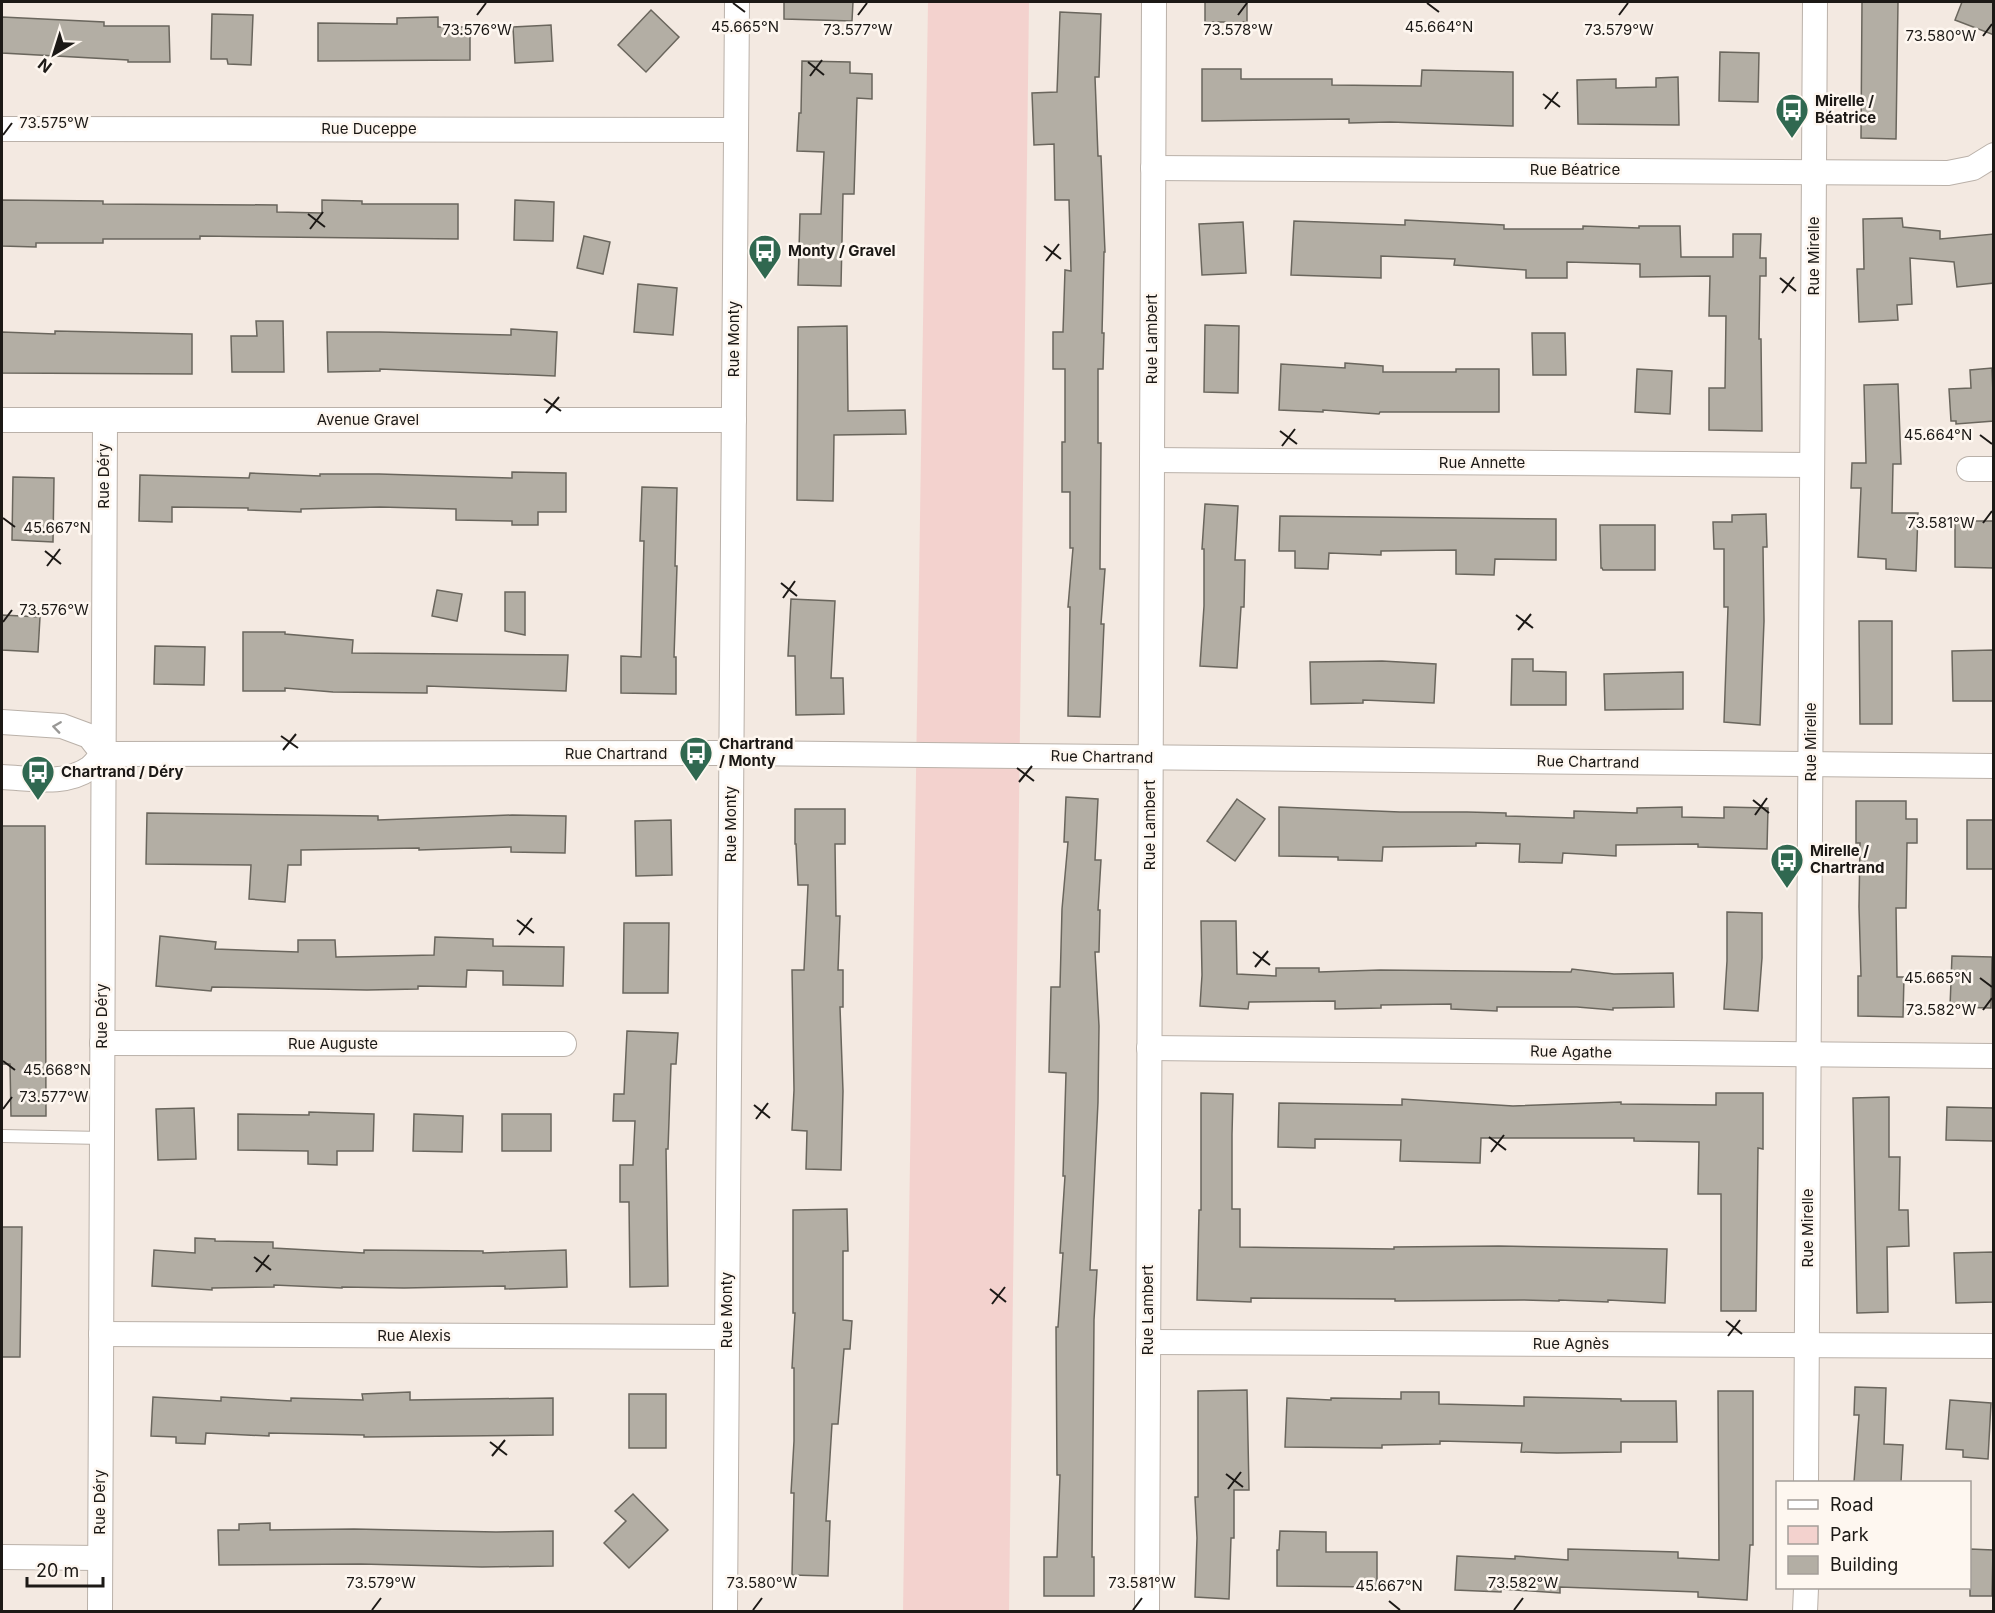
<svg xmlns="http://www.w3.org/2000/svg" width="1995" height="1613" viewBox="0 0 1995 1613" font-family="Inter,sans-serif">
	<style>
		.green { fill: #f3d2ce }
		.building { fill: #b3aea4; stroke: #6a665d; stroke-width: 1.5 }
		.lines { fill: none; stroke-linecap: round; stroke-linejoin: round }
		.service-casing { stroke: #bab1a9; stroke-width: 14 }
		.minor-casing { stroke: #bab1a9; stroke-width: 26 }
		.service { stroke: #fff; stroke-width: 12 }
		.minor { stroke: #fff; stroke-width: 24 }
		.oneway { stroke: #999896 }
		.ticks { fill: none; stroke: #1c1916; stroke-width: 2 }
		.labels { text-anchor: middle; stroke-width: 5; stroke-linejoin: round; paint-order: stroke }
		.poi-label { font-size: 15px; font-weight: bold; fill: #1c1916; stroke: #fef7f0; text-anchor: start }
		.street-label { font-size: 15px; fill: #1c1916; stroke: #fef7f0 }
		.ticks-label { font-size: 15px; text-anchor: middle; fill: #1c1916; stroke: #fef7f0; stroke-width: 5; stroke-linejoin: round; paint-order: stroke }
	</style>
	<rect width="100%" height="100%" fill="#f3e9e1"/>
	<!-- green -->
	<polygon class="green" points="928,2 1029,2 1009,1611 903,1612"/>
	<!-- building -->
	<g class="building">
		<polygon points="784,2 853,2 852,21 784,19"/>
		<rect x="1205" y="2" width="42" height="20"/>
		<polygon points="1862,2 1898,2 1896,139 1861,138"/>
		<polygon points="1962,2 1994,2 1994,35 1955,20"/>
		<polygon points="651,10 679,37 646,72 618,45"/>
		<polygon points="1060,12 1101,14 1099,77 1095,77 1098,156 1101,156 1105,252 1104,252 1102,333 1104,333 1103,369 1098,369 1098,443 1101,443 1100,569 1105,569 1101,624 1104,624 1100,717 1068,716 1070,607 1068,607 1073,548 1070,548 1070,492 1062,492 1062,442 1065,442 1065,369 1053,369 1053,332 1063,332 1065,270 1071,271 1069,200 1055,200 1054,144 1034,145 1032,93 1057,92"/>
		<polygon points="212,14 253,15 251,65 228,64 227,59 211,59"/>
		<polygon points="2,17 104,22 104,26 169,26 170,62 128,62 128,60 2,53"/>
		<polygon points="438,17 438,27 470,27 470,60 318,61 318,23 397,24 397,18"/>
		<polygon points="551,25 553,61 515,63 513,27"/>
		<polygon points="1720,52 1759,53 1758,102 1719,101"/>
		<polygon points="802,61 850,62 850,73 872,74 872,99 857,98 854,194 843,194 841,286 798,285 800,214 821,214 824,152 797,151 799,113 801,113"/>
		<polygon points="1202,69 1241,69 1241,79 1332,79 1332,85 1421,86 1422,70 1513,72 1513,126 1390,122 1349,123 1349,119 1202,121"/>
		<polygon points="1678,77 1679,125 1578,124 1577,80 1616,79 1616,88 1656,87 1656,78"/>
		<polygon points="2,200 103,201 103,204 277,205 277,212 322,213 322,200 362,201 362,204 458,204 458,239 200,236 200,239 103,239 103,243 36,243 36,247 2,246"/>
		<polygon points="515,200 554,202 553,241 514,240"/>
		<polygon points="1902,218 1903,227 1940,231 1940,239 1994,234 1994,283 1957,287 1954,262 1910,258 1912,304 1897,305 1898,320 1859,322 1857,269 1864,269 1863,219"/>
		<polygon points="1405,220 1504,225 1504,229 1583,229 1583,226 1639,228 1639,226 1680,226 1681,257 1733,257 1733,234 1761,234 1760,258 1766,258 1766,276 1760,276 1759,339 1761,339 1762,431 1709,430 1709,388 1725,388 1726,316 1709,316 1710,276 1640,277 1640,264 1567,262 1567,278 1526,278 1526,270 1454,265 1455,259 1381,256 1381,278 1291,275 1294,221 1405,225"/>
		<polygon points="1243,222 1246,273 1202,275 1199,224"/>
		<polygon points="584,236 610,242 603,274 577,268"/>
		<polygon points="638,284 677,288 673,335 634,332"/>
		<polygon points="256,321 283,321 284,372 232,372 231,336 257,336"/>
		<polygon points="1205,325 1239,326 1238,393 1204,392"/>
		<polygon points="847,326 848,411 905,410 906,434 834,435 833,501 797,500 798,327"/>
		<polygon points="511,329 557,332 555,376 380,369 380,371 328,372 327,332 380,332 511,335"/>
		<polygon points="55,331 192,334 192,374 2,373 2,332 55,334"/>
		<polygon points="1532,333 1565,333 1566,375 1533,375"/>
		<polygon points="1345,363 1383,366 1383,372 1456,372 1456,369 1499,369 1499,412 1380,412 1379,414 1323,410 1323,412 1279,410 1281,364 1345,368"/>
		<polygon points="1992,368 1994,421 1956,424 1956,421 1951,421 1949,389 1971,388 1970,370"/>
		<polygon points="1637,369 1672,371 1670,414 1635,412"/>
		<polygon points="1898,384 1901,464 1893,464 1892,513 1918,513 1916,571 1886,569 1886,559 1858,557 1861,488 1851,488 1852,463 1866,463 1864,385"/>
		<polygon points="512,472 566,473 566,512 538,512 538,525 512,525 512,521 456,520 456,509 380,507 301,509 301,512 248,510 248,508 172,507 172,522 139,521 140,475 249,478 250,473 320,476 320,474 379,474 512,478"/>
		<polygon points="13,477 54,478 53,542 12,540"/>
		<polygon points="642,487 677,488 675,566 677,566 674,657 676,657 676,694 621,693 621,656 641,657 644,541 640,541"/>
		<polygon points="1205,504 1238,506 1235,560 1245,560 1244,607 1241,607 1237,668 1200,666 1204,606 1204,549 1202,549"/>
		<polygon points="1766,514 1767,547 1763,547 1764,621 1760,725 1724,722 1728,607 1724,607 1724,549 1714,549 1713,522 1732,522 1732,515"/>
		<polygon points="1280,516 1556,519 1556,560 1495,559 1494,575 1456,574 1456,550 1381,551 1381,555 1329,553 1328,569 1295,568 1295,551 1279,551"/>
		<polygon points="1955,521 1994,521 1994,568 1955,567"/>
		<polygon points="1600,525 1655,525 1655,570 1603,570 1602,568 1601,568"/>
		<polygon points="437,590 462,594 457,621 432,616"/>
		<polygon points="505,592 525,592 525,635 505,631"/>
		<polygon points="791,599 835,601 831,678 843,678 844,714 796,715 795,656 788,656"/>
		<polygon points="2,615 40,617 38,652 2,650"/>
		<polygon points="1859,621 1892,621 1892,724 1860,724"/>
		<polygon points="243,632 285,632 285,634 353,640 352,653 568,655 566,691 427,686 427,693 333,692 285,688 285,691 243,691"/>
		<polygon points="155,646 205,647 204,685 154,684"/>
		<polygon points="1994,650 1994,701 1953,701 1952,651"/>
		<polygon points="1512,659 1533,659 1533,671 1566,672 1566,705 1511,705"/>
		<polygon points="1382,661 1436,664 1434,703 1363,700 1363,703 1311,704 1310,662"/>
		<polygon points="1683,672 1683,709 1605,710 1604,674"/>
		<polygon points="1066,797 1098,799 1095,860 1101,860 1098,910 1100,910 1099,952 1095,952 1099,1026 1098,1102 1090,1270 1097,1270 1094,1320 1092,1557 1094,1557 1094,1596 1044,1596 1044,1557 1057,1557 1060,1475 1057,1475 1056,1327 1058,1327 1063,1253 1060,1253 1065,1176 1063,1176 1066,1073 1049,1072 1051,987 1060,987 1062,909 1068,842 1064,842"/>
		<polygon points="1237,799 1265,819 1235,861 1207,841"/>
		<polygon points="1856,801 1906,801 1906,819 1917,819 1917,843 1907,843 1906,908 1896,908 1897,977 1904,977 1903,1017 1858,1016 1858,976 1861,976 1859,907 1860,843 1856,843"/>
		<polygon points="1279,807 1400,812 1467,812 1506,813 1506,816 1574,818 1574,811 1637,813 1637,808 1682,807 1682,817 1724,818 1724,807 1768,808 1767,849 1698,847 1698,844 1616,845 1616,856 1563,853 1562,863 1519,862 1520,844 1476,843 1476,846 1383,847 1382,861 1338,860 1338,857 1279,856"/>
		<polygon points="795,809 845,809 845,844 835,844 836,916 840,916 838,970 843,970 843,1007 840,1007 843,1091 841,1170 806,1169 807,1131 792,1130 794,1090 792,970 804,970 808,885 798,885 796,844 795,844"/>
		<polygon points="147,813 378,816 378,820 512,815 566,816 565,853 511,852 511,847 419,850 419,848 301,850 301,865 288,865 285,902 249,899 251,865 146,864"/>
		<polygon points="671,820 672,875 636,876 635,821"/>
		<rect x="1967" y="820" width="27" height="49"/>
		<polygon points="2,826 45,826 46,1116 11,1116 10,1064 2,1064"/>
		<polygon points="1727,912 1762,913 1762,958 1758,1011 1724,1009 1727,961"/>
		<polygon points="1201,921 1236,921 1237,974 1276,976 1276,968 1319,968 1319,972 1380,970 1571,972 1572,969 1614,974 1673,973 1674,1007 1613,1008 1613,1010 1577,1007 1497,1007 1497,1011 1451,1009 1451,1004 1381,1005 1381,1008 1335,1009 1335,1001 1249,1002 1248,1009 1200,1006 1202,975"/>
		<polygon points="624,923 669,923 668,993 623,993"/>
		<polygon points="160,936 216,942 215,949 298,952 298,940 335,940 336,957 434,955 435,937 493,939 493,946 564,947 563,986 503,985 503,971 467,970 466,987 418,986 418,989 367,990 212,987 211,991 156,986"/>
		<polygon points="1952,956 1992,957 1991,1008 1950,1007"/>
		<polygon points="627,1031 678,1033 676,1064 671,1064 668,1149 666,1149 668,1286 630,1287 629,1202 620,1202 620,1165 633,1165 635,1121 613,1121 614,1094 624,1094"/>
		<polygon points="1201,1093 1233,1094 1232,1135 1232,1209 1240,1209 1240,1247 1394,1249 1394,1247 1499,1246 1667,1249 1665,1303 1608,1300 1608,1302 1559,1300 1559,1301 1523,1300 1395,1301 1395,1299 1251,1298 1251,1302 1197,1300 1199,1210 1201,1210"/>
		<polygon points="1716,1093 1763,1093 1763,1149 1758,1148 1756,1311 1721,1311 1721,1194 1698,1194 1699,1142 1634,1141 1634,1138 1481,1138 1480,1163 1400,1161 1401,1140 1315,1139 1315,1148 1278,1147 1279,1103 1402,1105 1402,1099 1513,1106 1621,1102 1621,1104 1716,1105"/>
		<polygon points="1889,1097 1889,1157 1900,1157 1899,1210 1908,1210 1909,1246 1887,1247 1888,1312 1857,1313 1853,1098"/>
		<polygon points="1947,1107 1994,1108 1994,1141 1946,1140"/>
		<polygon points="194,1108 196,1159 158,1160 156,1109"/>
		<polygon points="309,1112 374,1114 373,1151 337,1151 337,1165 308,1164 308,1151 238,1150 238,1114 309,1115"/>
		<polygon points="414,1114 463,1116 462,1152 413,1151"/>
		<rect x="502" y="1114" width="49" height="37"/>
		<polygon points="847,1209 848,1251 843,1251 843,1320 852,1321 850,1349 844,1349 838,1424 832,1424 826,1521 830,1521 828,1576 792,1575 794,1493 791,1493 794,1441 794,1368 792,1368 795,1313 793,1313 793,1210"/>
		<polygon points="2,1227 22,1227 20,1357 2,1357"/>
		<polygon points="195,1238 215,1239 215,1241 273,1242 273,1248 364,1253 364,1250 483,1251 483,1253 566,1250 567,1287 505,1289 505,1286 404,1288 342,1287 342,1288 274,1285 274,1287 212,1288 212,1290 152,1286 154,1250 195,1253"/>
		<polygon points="1994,1252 1994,1302 1956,1303 1954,1253"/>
		<polygon points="1855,1387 1886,1388 1884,1444 1903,1445 1901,1482 1854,1482 1859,1415 1854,1415"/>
		<polygon points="1247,1390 1249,1490 1234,1490 1234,1538 1231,1538 1229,1599 1195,1597 1197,1538 1195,1497 1198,1497 1198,1391"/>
		<polygon points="1718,1391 1753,1391 1753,1545 1750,1545 1747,1600 1698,1597 1698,1592 1560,1587 1560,1593 1501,1589 1501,1592 1455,1590 1457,1556 1515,1559 1515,1556 1568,1560 1568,1549 1678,1552 1678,1558 1719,1560"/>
		<polygon points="410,1392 410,1400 553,1398 553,1435 364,1437 364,1435 269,1433 269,1436 206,1433 205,1444 176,1443 176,1437 151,1436 153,1397 221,1401 221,1397 291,1401 291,1398 363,1400 362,1394"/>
		<polygon points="1401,1392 1439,1392 1439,1404 1524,1406 1524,1397 1621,1399 1621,1401 1676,1401 1677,1442 1621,1442 1621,1452 1557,1453 1521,1452 1522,1443 1440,1441 1440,1444 1382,1445 1382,1448 1285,1447 1287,1398 1331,1400 1331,1398 1401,1399"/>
		<rect x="629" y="1394" width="37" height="54"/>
		<polygon points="1950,1400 1991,1403 1988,1459 1963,1457 1963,1450 1946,1449"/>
		<polygon points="633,1494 668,1530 629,1568 604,1543 626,1521 615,1511"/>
		<polygon points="270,1523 270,1530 354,1529 496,1532 553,1531 553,1566 482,1567 361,1564 219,1565 218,1530 239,1530 239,1524"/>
		<polygon points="1280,1531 1326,1532 1326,1552 1377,1552 1377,1587 1277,1586 1277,1550 1279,1550"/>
		<polygon points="1970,1549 1993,1550 1992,1596 1970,1596"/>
	</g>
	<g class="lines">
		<defs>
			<polyline id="service" points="2,1136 102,1138"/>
			<g id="minor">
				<polyline points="2,129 736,130"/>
				<polyline points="1153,168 1948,173 1973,168 1994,155"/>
				<polyline points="2,420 734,420"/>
				<polyline points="1152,460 1812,465"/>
				<polyline points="1969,469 1994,469"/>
				<polyline points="2,722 62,726 89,736 103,754"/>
				<path d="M2,777C30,778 65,786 90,768C95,764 99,758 103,754L731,753L1994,766"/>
				<polyline points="102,1043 564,1044"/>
				<polyline points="1149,1048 1994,1056"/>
				<polyline points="101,1334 727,1337"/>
				<polyline points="1148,1342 1994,1346"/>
				<polyline points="1806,1482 1815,2"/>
				<polyline points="2,1557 100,1558"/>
				<polyline points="100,1612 105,420"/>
				<polyline points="725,1612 737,2"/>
				<polyline points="1147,1612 1154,2"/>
				<polyline points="1805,1612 1806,1588"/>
			</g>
		</defs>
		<!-- service casing -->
		<use href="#service" class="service-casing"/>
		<!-- minor casing -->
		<use href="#minor" class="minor-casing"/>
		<!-- service -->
		<use href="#service" class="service"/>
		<!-- minor -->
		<use href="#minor" class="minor"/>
	</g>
	<!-- one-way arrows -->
	<defs><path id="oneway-chevron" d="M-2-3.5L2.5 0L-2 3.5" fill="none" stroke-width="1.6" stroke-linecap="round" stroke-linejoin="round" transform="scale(1.5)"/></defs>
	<use class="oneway" href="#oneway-chevron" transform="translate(57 727) rotate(-172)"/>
	<!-- ticks -->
	<path class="ticks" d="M733,3L745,12M1427,3L1439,12M477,15L486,3M858,15L867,3M1238,15L1247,3M1619,15L1628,3M1983,36L1992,24M808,62L824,75M810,76L822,60M1543,94L1560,107M1545,109L1558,92M3,135L12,123M308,214L325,227M310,229L323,212M1044,246L1061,259M1046,261L1059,244M1780,278L1796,291M1782,293L1794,277M544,399L561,411M546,413L559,397M1280,431L1297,444M1980,435L1992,444M1282,446L1295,429M3,518L15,527M1983,523L1992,511M45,551L61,564M47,566L60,549M781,583L797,596M783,598L795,581M1516,615L1533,628M3,622L12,610M1518,630L1531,614M281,736L298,748M283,750L296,734M1017,768L1034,781M1019,782L1032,766M1753,800L1769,813M1755,815L1767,798M517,920L534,933M519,935L532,918M1253,952L1270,965M1255,967L1268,951M1980,978L1992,987M1983,1010L1992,998M3,1061L15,1070M754,1105L770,1118M3,1109L12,1097M756,1119L768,1103M1489,1137L1506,1150M1491,1152L1504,1135M254,1257L271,1270M256,1272L269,1255M990,1289L1006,1302M992,1304L1005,1287M1726,1321L1742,1334M1728,1336L1740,1320M490,1442L507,1455M492,1456L505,1440M1226,1474L1243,1487M1228,1489L1241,1472M1389,1601L1400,1610M372,1610L381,1598M753,1610L762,1598M1133,1610L1142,1598M1514,1610L1523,1598"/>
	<!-- icons -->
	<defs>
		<symbol id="bus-pin" viewBox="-11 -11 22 30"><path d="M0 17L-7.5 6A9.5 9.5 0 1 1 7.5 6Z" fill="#306850" stroke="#fef7f0"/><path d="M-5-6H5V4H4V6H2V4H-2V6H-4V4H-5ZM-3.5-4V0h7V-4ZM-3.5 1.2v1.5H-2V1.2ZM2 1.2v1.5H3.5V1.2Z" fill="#fff"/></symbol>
	</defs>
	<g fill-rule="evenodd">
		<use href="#bus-pin" x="1773" y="91" width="38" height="52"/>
		<use href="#bus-pin" x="746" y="232" width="38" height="52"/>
		<use href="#bus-pin" x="677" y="734" width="38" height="52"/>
		<use href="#bus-pin" x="19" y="753" width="38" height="52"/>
		<use href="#bus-pin" x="1768" y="841" width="38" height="52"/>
	</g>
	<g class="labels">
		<!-- poi labels -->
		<g class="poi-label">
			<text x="1815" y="106">Mirelle /<tspan x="1815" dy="17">Béatrice</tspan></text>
			<text x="788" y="256">Monty / Gravel</text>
			<text x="719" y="749">Chartrand<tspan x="719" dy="17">/ Monty</tspan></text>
			<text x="61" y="777">Chartrand / Déry</text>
			<text x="1810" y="856">Mirelle /<tspan x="1810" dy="17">Chartrand</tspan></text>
		</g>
		<!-- street labels -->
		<g class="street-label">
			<text x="369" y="134">Rue Duceppe</text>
			<text x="1575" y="175">Rue Béatrice</text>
			<text transform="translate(1814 256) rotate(-90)" y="5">Rue Mirelle</text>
			<text transform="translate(734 339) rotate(-90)" y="5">Rue Monty</text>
			<text transform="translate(1152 339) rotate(-90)" y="5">Rue Lambert</text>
			<text x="368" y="425">Avenue Gravel</text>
			<text x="1482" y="468">Rue Annette</text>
			<text transform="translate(104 476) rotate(-90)" y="5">Rue Déry</text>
			<text transform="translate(1811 742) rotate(-90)" y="5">Rue Mirelle</text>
			<text x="616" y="759">Rue Chartrand</text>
			<text transform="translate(1102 757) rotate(1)" y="5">Rue Chartrand</text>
			<text transform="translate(1588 762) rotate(1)" y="5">Rue Chartrand</text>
			<text transform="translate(731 824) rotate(-90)" y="5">Rue Monty</text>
			<text transform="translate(1150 825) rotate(-90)" y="5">Rue Lambert</text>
			<text transform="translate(102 1016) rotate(-90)" y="5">Rue Déry</text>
			<text x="333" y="1049">Rue Auguste</text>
			<text transform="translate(1571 1052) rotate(1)" y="5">Rue Agathe</text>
			<text transform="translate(1808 1228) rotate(-90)" y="5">Rue Mirelle</text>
			<text transform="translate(727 1310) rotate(-90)" y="5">Rue Monty</text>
			<text transform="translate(1148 1310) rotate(-90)" y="5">Rue Lambert</text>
			<text x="414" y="1341">Rue Alexis</text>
			<text x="1571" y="1349">Rue Agnès</text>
			<text transform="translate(100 1502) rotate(-90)" y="5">Rue Déry</text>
		</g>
	</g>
	<g class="ticks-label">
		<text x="745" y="32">45.665°N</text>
		<text x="1439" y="32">45.664°N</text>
		<text x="477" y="35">73.576°W</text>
		<text x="858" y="35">73.577°W</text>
		<text x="1238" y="35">73.578°W</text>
		<text x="1619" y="35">73.579°W</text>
		<text x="1941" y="41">73.580°W</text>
		<text x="54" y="128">73.575°W</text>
		<text x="1938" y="440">45.664°N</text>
		<text x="1941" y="528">73.581°W</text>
		<text x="57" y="533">45.667°N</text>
		<text x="54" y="615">73.576°W</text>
		<text x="1938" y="983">45.665°N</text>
		<text x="1941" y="1015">73.582°W</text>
		<text x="57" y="1075">45.668°N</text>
		<text x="54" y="1102">73.577°W</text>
		<text x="381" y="1588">73.579°W</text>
		<text x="762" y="1588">73.580°W</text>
		<text x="1142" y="1588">73.581°W</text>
		<text x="1523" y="1588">73.582°W</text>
		<text x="1389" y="1591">45.667°N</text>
	</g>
	<!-- border -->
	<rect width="1995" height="1613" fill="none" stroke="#1c1916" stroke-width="6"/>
	<!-- legend -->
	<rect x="1776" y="1481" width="195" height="108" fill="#fef7f0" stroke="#a49e99" stroke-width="1.5"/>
	<rect x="1788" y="1500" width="30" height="9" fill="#ffffff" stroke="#a49e99" stroke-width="1.5"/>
	<text x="1830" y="1511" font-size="18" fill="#1c1916">Road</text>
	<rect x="1788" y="1526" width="30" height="18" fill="#f3d2ce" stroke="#a49e99" stroke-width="1.5"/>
	<text x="1830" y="1541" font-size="18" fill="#1c1916">Park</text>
	<rect x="1788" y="1556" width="30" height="18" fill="#b3aea4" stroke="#a49e99" stroke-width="1.5"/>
	<text x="1830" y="1571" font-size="18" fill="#1c1916">Building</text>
	<!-- north arrow -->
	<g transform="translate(54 54) rotate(218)" stroke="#fef7f0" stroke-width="4.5" paint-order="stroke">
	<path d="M0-4.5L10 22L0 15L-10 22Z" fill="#1c1916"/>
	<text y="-9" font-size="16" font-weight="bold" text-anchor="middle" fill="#1c1916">N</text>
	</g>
	<!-- scale -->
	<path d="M27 1577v9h76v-9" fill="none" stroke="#1c1916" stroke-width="3"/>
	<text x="36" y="1577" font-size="18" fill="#1c1916" stroke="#fef7f0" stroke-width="4.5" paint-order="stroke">20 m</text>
</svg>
